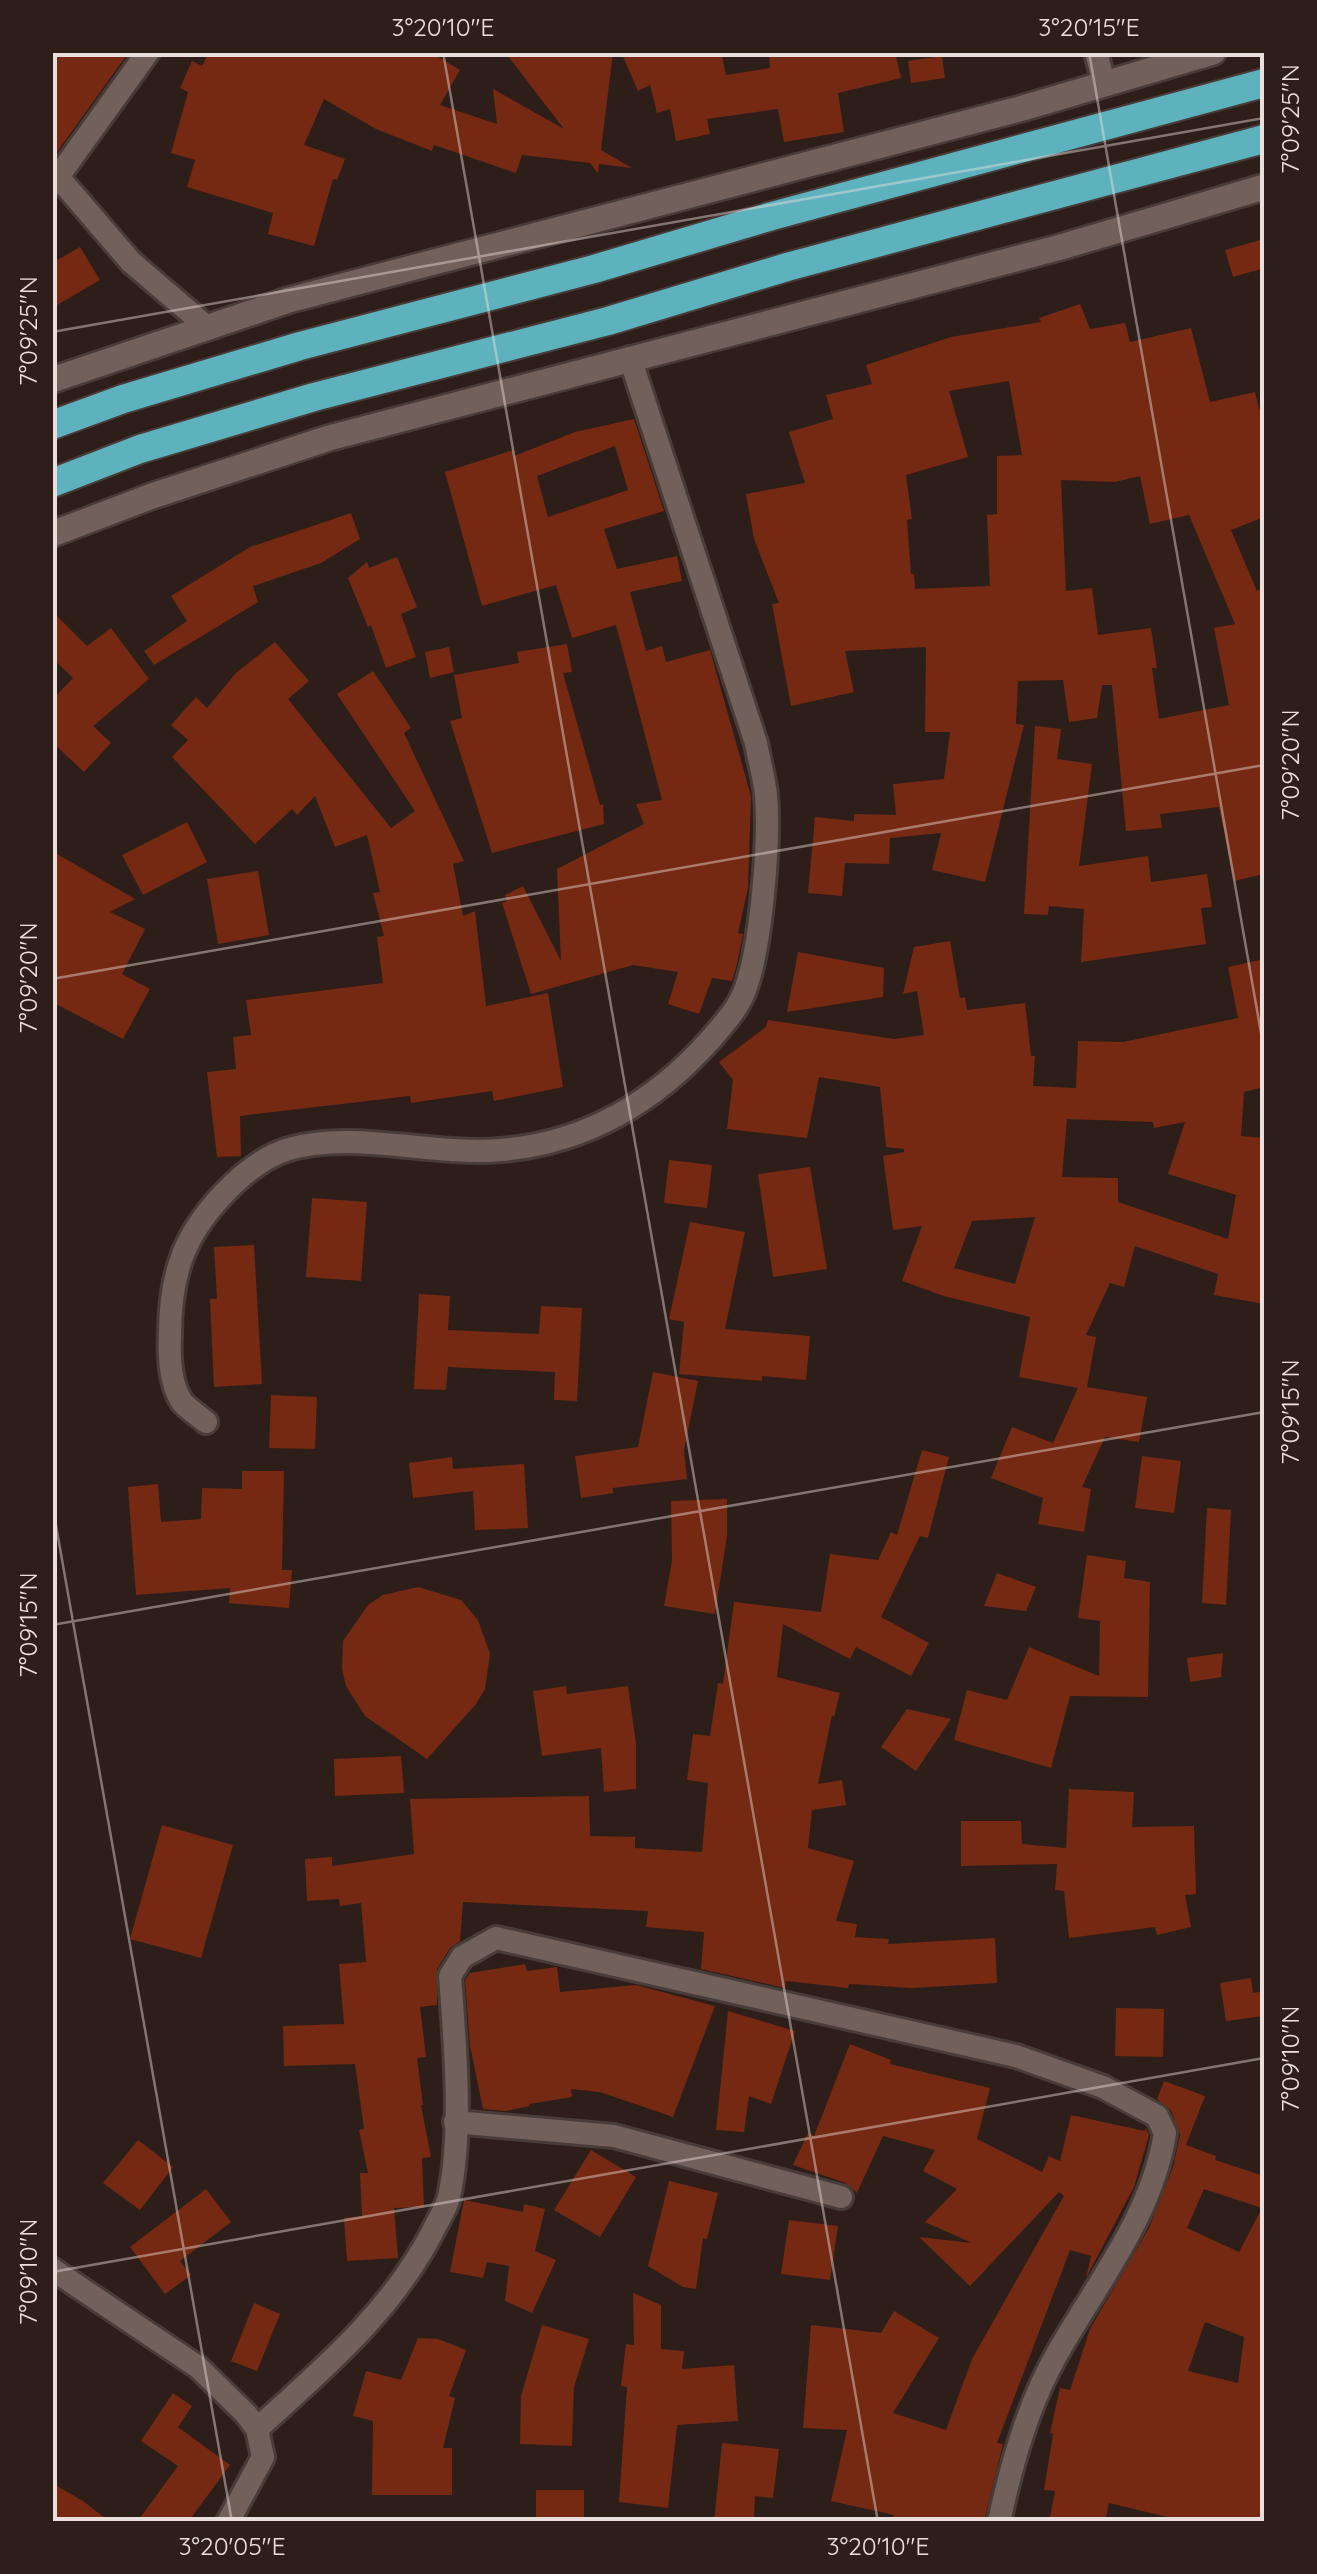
<svg xmlns="http://www.w3.org/2000/svg" width="1317" height="2574" viewBox="0 0 1317 2574" font-family="Quicksand,sans-serif">
	<style>
		.building { fill: #752912; fill-rule: evenodd }
		.lines { fill: none; stroke-linecap: round; stroke-linejoin: round }
		.minor-casing { stroke: #483c39; stroke-width: 28 }
		.tertiary-casing { stroke: #483c39; stroke-width: 30 }
		.trunk-casing { stroke: #483c39; stroke-width: 32 }
		.minor { stroke: #72605b; stroke-width: 22 }
		.tertiary { stroke: #72605b; stroke-width: 25 }
		.trunk { stroke: #5eb2be; stroke-width: 28 }
		.ticks { fill: none; stroke: #eadfdc; stroke-width: 2.5; stroke-opacity: 0.45 }
		.neatline { fill: none; stroke: #eadfdc; stroke-width: 4 }
		.ticks-label { font-size: 25px; text-anchor: middle; fill: #eadfdc }
	</style>
	<rect width="100%" height="100%" fill="#2d1e19"/>
	<!-- building -->
	<g class="building">
		<polygon points="52,52 129,52 52,159"/>
		<polygon points="209,52 430,52 460,70 440,105 497,124 493,89 564,129 505,52 613,52 601,150 632,168 599,164 598,173 590,163 522,155 516,173 434,145 432,151 376,129 324,99 304,145 345,159 337,180 333,179 314,246 268,234 273,213 187,187 195,160 171,153 188,92 180,88 192,61 202,66"/>
		<polygon points="621,52 721,52 726,75 770,68 769,52 895,52 901,78 838,93 844,132 784,142 778,109 707,119 710,134 676,141 670,109 657,113 650,85 638,91"/>
		<polygon points="942,56 945,78 911,83 908,61"/>
		<polygon points="1264,239 1264,268 1233,277 1225,250"/>
		<polygon points="80,247 100,280 52,308 52,263"/>
		<path d="M1080,304L1090,329L1125,323L1130,342L1191,328L1210,402L1255,392L1259,409L1264,407V517L1231,530L1257,591L1264,587V874L1234,881L1219,807L1160,814L1162,828L1126,831L1112,685H1102L1097,718L1069,722L1063,680L1018,681L1016,724L1024,725L985,882L932,870L941,833L890,838L889,864L845,863L842,896L808,893L815,817L854,821V814L896,815L893,784L944,779L950,732H925L926,647L845,651L854,692L791,706L772,604L779,603L754,539L746,494L805,483L789,432L833,419L826,395L872,384L866,365L951,337L1041,322L1039,318ZM1009,381L1022,455L997,456V514L987,515L990,586L915,589L914,574H911L907,520L912,519L906,475L968,457L949,391ZM1140,476L1150,524L1189,515L1235,624L1214,628L1229,705L1159,719L1152,668H1157L1151,628L1098,635L1092,588L1066,591L1061,480L1115,482Z"/>
		<path d="M634,419L664,511L604,529L617,569L677,556L682,581L630,592L646,651L662,646L666,662L710,650L751,796L748,888L738,933L743,934L736,968L732,981L712,978L699,1014L668,1004L678,972L633,965L531,994L502,903L507,901L505,895L523,886L561,961L557,869L644,824L636,804L662,800L616,625L572,638L556,585L482,606L445,472L513,450L514,456L575,432ZM615,446L628,490L548,517L537,476Z"/>
		<polygon points="351,513 360,539 321,563 253,586 258,602 154,665 144,651 187,621 171,596 250,547"/>
		<polygon points="397,557 417,607 401,614 416,657 386,668 371,625 368,627 348,578 367,562 369,568"/>
		<polygon points="52,611 87,646 111,628 149,679 93,726 111,743 84,772 52,742 52,700 73,678 52,658"/>
		<polygon points="275,642 309,681 288,699 391,828 415,811 337,694 373,671 411,728 404,733 464,861 453,864 463,916 475,911 486,1006 548,993 563,1087 494,1101 492,1091 411,1103 410,1096 240,1116 241,1156 217,1157 207,1072 236,1069 233,1037 251,1035 246,1000 383,983 377,937 384,936 373,893 380,892 367,835 335,847 315,796 297,815 292,809 255,844 172,757 188,740 171,725 196,697 207,708 236,673"/>
		<polygon points="567,644 572,672 563,673 600,805 603,804 604,824 492,853 450,721 462,718 454,675 519,663 517,652"/>
		<polygon points="449,647 454,672 430,678 425,652"/>
		<polygon points="1035,726 1061,729 1057,759 1092,764 1079,866 1148,856 1151,882 1207,874 1212,907 1201,908 1206,944 1081,962 1084,909 1049,906 1048,915 1024,914"/>
		<polygon points="187,822 207,862 143,895 122,855"/>
		<polygon points="52,851 135,899 110,912 145,929 122,974 150,989 123,1039 52,1002"/>
		<polygon points="258,871 269,935 218,944 207,879"/>
		<path d="M950,941L960,998L965,997L967,1010L1025,1003L1031,1056H1035L1033,1086L1076,1088L1078,1041L1123,1042L1238,1018L1228,967L1264,959V1087L1244,1092L1241,1136L1264,1138V1304L1214,1295L1218,1274L1135,1246L1124,1287L1110,1283L1086,1335L1096,1337L1087,1387L1147,1397L1139,1442L1105,1437L1082,1487L1091,1489L1084,1532L1038,1524L1043,1498L991,1478L1012,1427L1053,1443L1078,1388L1019,1377L1030,1317L944,1296L902,1281L922,1226L893,1230L883,1156L904,1152V1149L886,1147L880,1087L819,1077L807,1138L727,1129L733,1080L719,1062L766,1027L768,1020L894,1039L924,1035L917,991L903,994L914,947ZM1067,1119L1153,1122L1154,1128L1185,1122L1168,1174L1236,1195L1228,1239L1118,1202V1178L1062,1177ZM1035,1217L1015,1284L954,1268L972,1221Z"/>
		<polygon points="798,952 884,968 883,997 787,1012"/>
		<polygon points="669,1160 712,1165 707,1208 664,1203"/>
		<polygon points="810,1167 827,1269 773,1277 758,1174"/>
		<polygon points="312,1198 367,1202 361,1281 306,1277"/>
		<polygon points="690,1222 745,1232 725,1329 810,1336 806,1380 762,1376 762,1381 679,1374 684,1322 669,1319"/>
		<polygon points="254,1245 262,1384 214,1387 210,1299 217,1299 214,1247"/>
		<polygon points="419,1294 450,1296 448,1330 539,1334 541,1306 582,1308 577,1401 554,1400 555,1372 448,1367 446,1390 414,1389"/>
		<polygon points="653,1372 698,1381 684,1450 687,1479 613,1488 613,1493 581,1498 575,1456 638,1447"/>
		<polygon points="271,1395 317,1397 315,1449 269,1448"/>
		<polygon points="922,1450 949,1457 928,1538 920,1536 881,1617 929,1643 911,1676 856,1647 850,1659 783,1624 777,1677 840,1693 834,1717 832,1715 818,1784 842,1780 846,1805 812,1810 808,1848 854,1861 836,1921 857,1924 855,1937 889,1939 888,1944 995,1938 997,1983 911,1988 849,1984 848,1988 786,1981 785,1988 701,1969 704,1932 646,1927 648,1911 463,1902 460,1941 450,1948 437,1969 437,2005 420,2007 426,2057 417,2058 423,2105 421,2105 431,2157 422,2158 424,2207 394,2208 398,2258 347,2261 344,2218 362,2216 360,2173 368,2173 359,2130 364,2129 355,2064 284,2066 283,2026 344,2024 339,1964 366,1962 361,1903 340,1906 339,1899 307,1901 305,1859 332,1857 332,1866 414,1854 410,1799 589,1796 590,1836 635,1837 635,1848 702,1852 708,1783 687,1780 693,1734 710,1736 718,1683 723,1684 734,1602 821,1612 830,1554 878,1560 891,1532 897,1535"/>
		<polygon points="1142,1456 1181,1461 1174,1513 1135,1508"/>
		<polygon points="452,1457 453,1469 524,1464 528,1528 475,1530 473,1491 413,1498 409,1463"/>
		<polygon points="242,1471 284,1471 282,1570 292,1570 289,1608 229,1603 230,1588 136,1595 128,1487 158,1484 161,1522 201,1519 202,1488 242,1489"/>
		<polygon points="727,1499 727,1536 715,1614 664,1606 672,1561 671,1501"/>
		<polygon points="1207,1508 1231,1510 1226,1605 1202,1603"/>
		<polygon points="1087,1555 1126,1561 1124,1578 1150,1582 1148,1697 1070,1696 1051,1768 954,1740 967,1690 1007,1700 1029,1647 1099,1676 1100,1621 1078,1618"/>
		<polygon points="997,1573 1036,1587 1026,1611 984,1606"/>
		<polygon points="418,1587 461,1600 478,1620 490,1654 485,1689 476,1704 427,1759 365,1716 346,1686 342,1669 343,1641 368,1605 383,1595"/>
		<polygon points="1223,1653 1221,1677 1190,1682 1187,1658"/>
		<polygon points="566,1686 567,1694 628,1686 636,1744 636,1789 604,1792 601,1748 542,1756 533,1691"/>
		<polygon points="907,1709 951,1719 916,1771 881,1747"/>
		<polygon points="401,1756 404,1793 335,1796 334,1759"/>
		<polygon points="1069,1789 1134,1792 1132,1827 1194,1826 1196,1894 1185,1895 1191,1927 1157,1935 1155,1927 1069,1938 1064,1891 1055,1890 1057,1864 961,1866 961,1821 1021,1821 1022,1844 1066,1848"/>
		<polygon points="162,1825 233,1845 201,1958 130,1939"/>
		<polygon points="525,1964 527,1971 557,1967 560,1992 636,1985 715,2006 673,2117 600,2092 571,2089 572,2097 529,2104 530,2106 505,2111 483,2109 470,2046 465,1980 470,1973"/>
		<polygon points="1251,1978 1253,1993 1264,1991 1264,2016 1226,2021 1220,1983"/>
		<polygon points="1116,2008 1164,2009 1163,2057 1115,2056"/>
		<polygon points="728,2011 795,2031 771,2104 749,2096 744,2132 716,2130"/>
		<polygon points="850,2044 891,2060 890,2064 990,2088 977,2139 1042,2172 1049,2156 1060,2161 1071,2115 1145,2131 1146,2128 1149,2135 1134,2187 1086,2278 1091,2256 1070,2250 997,2443 1003,2444 984,2522 892,2522 894,2515 831,2501 847,2430 803,2428 811,2325 881,2333 894,2311 939,2338 893,2413 946,2430 972,2359 1064,2196 1059,2192 970,2286 919,2237 972,2243 925,2222 957,2189 923,2171 935,2150 883,2136 857,2193 846,2183 793,2165 808,2133 814,2136"/>
		<path d="M1164,2081L1205,2096L1186,2145L1216,2156L1215,2160L1264,2176V2453L1260,2477H1264V2520L1188,2522L1109,2503L1105,2522H1049L1055,2491L1044,2490L1053,2434L1050,2433L1060,2388L1070,2390L1090,2329L1149,2228L1173,2167L1180,2135L1171,2110L1157,2099ZM1204,2189L1262,2208L1239,2252L1187,2228ZM1205,2322L1244,2337L1238,2383L1188,2371Z"/>
		<polygon points="138,2140 173,2167 140,2210 103,2183"/>
		<polygon points="591,2150 636,2177 600,2237 554,2210"/>
		<polygon points="669,2181 718,2193 707,2239 703,2238 696,2289 683,2287 648,2266"/>
		<polygon points="206,2189 231,2222 180,2261 191,2275 165,2294 130,2247"/>
		<polygon points="464,2200 523,2212 524,2204 545,2209 535,2251 556,2260 532,2313 505,2301 509,2266 487,2262 483,2278 450,2272"/>
		<polygon points="789,2220 838,2226 830,2280 781,2274"/>
		<polygon points="633,2293 661,2305 661,2349 684,2351 682,2369 734,2365 738,2421 677,2425 668,2508 619,2502 627,2387 621,2386 626,2344 634,2345"/>
		<polygon points="254,2303 280,2314 257,2371 231,2361"/>
		<polygon points="542,2325 589,2339 574,2387 572,2446 520,2444 521,2396"/>
		<polygon points="418,2338 438,2339 466,2350 449,2396 455,2398 443,2448 452,2448 452,2495 372,2495 373,2421 353,2416 366,2371 401,2380"/>
		<polygon points="173,2393 192,2406 178,2427 230,2465 188,2522 137,2522 178,2466 141,2441"/>
		<polygon points="722,2443 779,2449 773,2498 755,2496 754,2522 714,2522"/>
		<polygon points="52,2483 83,2501 110,2522 52,2522"/>
		<rect x="536" y="2490" width="48" height="32"/>
	</g>
	<g class="lines">
		<defs>
			<g id="minor">
				<polyline points="1096,52 1104,84"/>
				<polyline points="59,178 131,262 207,327"/>
				<polyline points="52,185 148,52"/>
				<path d="M206,1422C199,1416 188,1409 182,1402C170,1384 169,1356 170,1335C170,1310 172,1285 181,1260C195,1218 245,1162 289,1149C353,1130 433,1156 501,1150C585,1143 655,1102 710,1040C723,1025 738,1009 745,990C761,948 770,841 766,795C764,777 759,760 756,743L630,358"/>
				<polyline points="455,2122 614,2136 841,2197"/>
				<polyline points="52,2269 198,2367 246,2414 257,2429 263,2457 228,2522"/>
				<path d="M257,2429C323,2369 391,2312 433,2231C438,2220 446,2209 449,2197C463,2132 455,2043 450,1976L462,1957L496,1938L1016,2056L1103,2087L1157,2116L1165,2133C1152,2216 1097,2283 1057,2354C1028,2404 1011,2465 999,2522"/>
			</g>
			<g id="tertiary">
				<polyline points="52,380 289,300 1023,108 1213,52"/>
				<polyline points="52,534 152,496 329,438 1061,247 1264,187"/>
			</g>
			<g id="trunk">
				<polyline points="52,425 123,399 300,346 594,269 772,216 1264,83"/>
				<polyline points="52,483 140,449 314,397 608,321 787,267 1264,139"/>
			</g>
		</defs>
		<!-- minor casing -->
		<use href="#minor" class="minor-casing"/>
		<!-- tertiary casing -->
		<use href="#tertiary" class="tertiary-casing"/>
		<!-- trunk casing -->
		<use href="#trunk" class="trunk-casing"/>
		<!-- minor -->
		<use href="#minor" class="minor"/>
		<!-- tertiary -->
		<use href="#tertiary" class="tertiary"/>
		<!-- trunk -->
		<use href="#trunk" class="trunk"/>
	</g>
	<!-- ticks -->
	<path class="ticks" d="M443,52L878,2522M1089,52L1264,1050M52,332L1264,118M52,979L1264,765M52,1503L232,2522M52,1625L1264,1412M52,2272L1264,2058"/>
	<!-- border -->
	<rect width="1317" height="2574" fill="none" stroke="#2d1e19" stroke-width="110"/>
	<rect x="55" y="55" width="1207" height="2464" class="neatline"/>
	<g class="ticks-label">
		<text x="443" y="36">3°20'10"E</text>
		<text x="1089" y="36">3°20'15"E</text>
		<text transform="translate(1290 119) rotate(-90)" y="9">7°09'25"N</text>
		<text transform="translate(28 331) rotate(-90)" y="9">7°09'25"N</text>
		<text transform="translate(1290 765) rotate(-90)" y="9">7°09'20"N</text>
		<text transform="translate(28 978) rotate(-90)" y="9">7°09'20"N</text>
		<text transform="translate(1290 1412) rotate(-90)" y="9">7°09'15"N</text>
		<text transform="translate(28 1625) rotate(-90)" y="9">7°09'15"N</text>
		<text transform="translate(1290 2059) rotate(-90)" y="9">7°09'10"N</text>
		<text transform="translate(28 2272) rotate(-90)" y="9">7°09'10"N</text>
		<text x="232" y="2555">3°20'05"E</text>
		<text x="878" y="2555">3°20'10"E</text>
	</g>
</svg>
